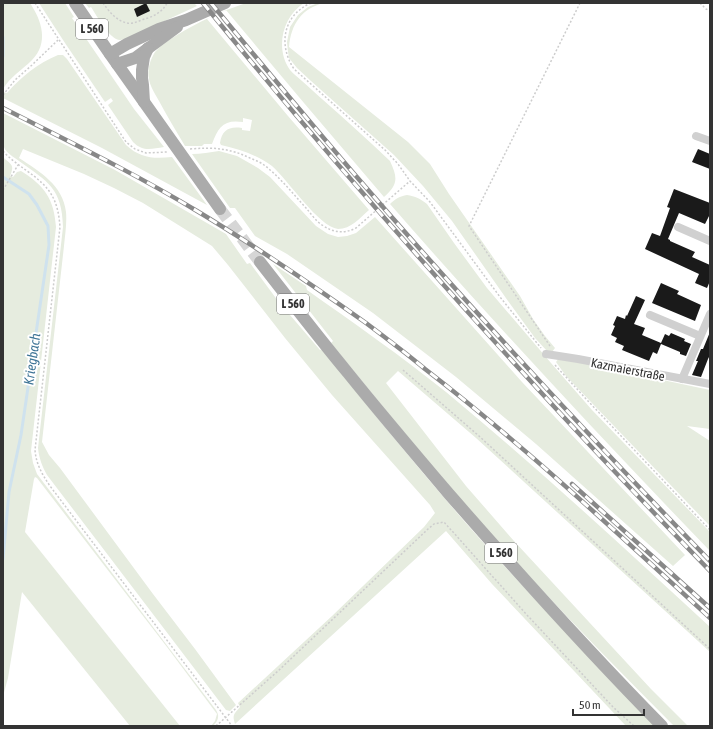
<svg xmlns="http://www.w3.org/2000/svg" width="713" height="729" viewBox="0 0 713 729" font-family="'Asap Condensed',sans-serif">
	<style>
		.green { fill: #e6ecdf }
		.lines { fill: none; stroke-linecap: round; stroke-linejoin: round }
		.stream { stroke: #cfe2ee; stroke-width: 3 }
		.building { fill: #1a1a1a }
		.primary-tunnel { stroke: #d6d6d6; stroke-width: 12; stroke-dasharray: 12 6; stroke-linecap: butt }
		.path { stroke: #cdcdcd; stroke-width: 1.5; stroke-dasharray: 2 2; stroke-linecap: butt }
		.street { stroke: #d0d0d0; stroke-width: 8 }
		.primary { stroke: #ababab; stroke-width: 12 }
		.rail-casing { stroke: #888; stroke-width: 4.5 }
		.rail { stroke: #fff; stroke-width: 3; stroke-dasharray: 9; stroke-linecap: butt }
		.labels { text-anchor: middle; stroke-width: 4; stroke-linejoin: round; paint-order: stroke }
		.shield { fill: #fff; stroke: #707070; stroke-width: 1 }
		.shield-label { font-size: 12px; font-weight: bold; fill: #333 }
		.street-label { font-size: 13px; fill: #333; stroke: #fff }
		.water-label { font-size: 14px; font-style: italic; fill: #3f7597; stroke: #fff }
	</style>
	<rect width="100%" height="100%" fill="#fff"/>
	<!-- green -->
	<g class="green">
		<path d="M3,3H30C42,21 49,43 32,60C22,70 10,77 3,89Z"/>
		<path d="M39,3H65L74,17L72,18L134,109L164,147C151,149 143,152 133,142L108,105L113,101L111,98L105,102L65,43Z"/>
		<path d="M85,3H194L197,6L132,36C129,37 124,40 120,40C110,40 97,16 91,7L89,8Z"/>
		<path d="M246,3H304C282,17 275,49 290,70C293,74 298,77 302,81C309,87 315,93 322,99C345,119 368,140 390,161C398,178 398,185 384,197L304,103L226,10L207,19L288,116L369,210C360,218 351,229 338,229C319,227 288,180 272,166C257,155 239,149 221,145L220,143C222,130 229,126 242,128V130L250,131L252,120L243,118V122C224,119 218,127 212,144H204L202,146H185C176,131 167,116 159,101C155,94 150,86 149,79C147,70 150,60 155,52C161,45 169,40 177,35C198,22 222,11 246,3Z"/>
		<path d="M318,3H324C302,8 291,24 289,47L408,142L430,164L449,194L520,296L533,319L545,336L555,348L552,352L547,351L535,338L508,301L452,221L423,186L394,155L311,81L297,68L289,58L288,52L287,42L290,27L298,15L308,7Z"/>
		<path d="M58,55H63L67,59L126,145C140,158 153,159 172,157L207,205L102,148L3,98V92L7,93C22,76 37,64 58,55Z"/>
		<path d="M3,113L115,170L226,234L247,264L250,263L278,301L320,350L322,349C386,429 450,508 520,583C564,631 610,678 655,726H626L492,584L446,531L235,724C232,715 234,714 240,707L238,703L332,616L424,527L435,513L430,505L332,395L285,338L228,265L212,246L143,203L114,188L84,174L23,149L19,158C40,172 63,185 66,212C67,223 65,235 64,246L42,442L49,455L60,468L153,594L195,649L236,705L230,711L226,710L47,475C42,466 39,458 38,448L63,227C62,188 48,182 19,161C14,157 6,153 4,147C2,143 3,119 3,113Z"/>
		<path d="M219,151L237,156L258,168L270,177L316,226L328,234L338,237L347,236L356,233L375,217L522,382L685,555L673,566L536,444L456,377L373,313L287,254L255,236L235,208H230L192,154C201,154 210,152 219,151Z"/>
		<path d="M3,157C11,165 15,164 10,176L13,177L17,172L21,171C45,186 54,199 56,227L31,451L33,463L37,474L216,710C220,716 218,721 213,726H211L215,721L217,714L167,647L37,478L35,477L34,479L25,532L180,726H130L22,592L8,678L3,696Z"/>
		<path d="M407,195C415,196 421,199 427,204L454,243L487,288L551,363L592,410L710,532V551C601,438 493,322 390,204C395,199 400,196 407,195Z"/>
		<path d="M273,264L306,286L307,290C354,323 401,356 446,392C537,467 623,547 710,627V652L476,438L398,371L386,383L466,486L514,541L651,689L688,726H674C625,677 576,627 529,576C460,501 395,422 331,343L333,341Z"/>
		<polygon points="559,358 710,390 710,429 687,426 710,441 710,526 566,376 556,362"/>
	</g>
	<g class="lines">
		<!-- stream -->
		<g class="stream">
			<polyline points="3,37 3,56"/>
			<polyline points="3,177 29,194 37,205 48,226 49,245 21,435 9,492 3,559"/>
		</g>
	</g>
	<!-- building -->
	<g class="building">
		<polygon points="146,3 150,11 137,17 134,9"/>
		<polygon points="698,149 710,154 710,169 692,162"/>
		<polygon points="674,189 710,203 710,214 705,224 679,213 668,239 670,240 670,241 695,252 692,257 710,265 710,281 707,288 695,283 699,274 645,249 652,233 660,236 670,208 667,207"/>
		<polygon points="661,283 679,291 677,294 701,305 695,321 652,303"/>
		<polygon points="636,296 645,300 634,324 645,328 642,335 661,343 665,334 669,336 671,333 685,339 684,341 691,344 686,356 680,354 680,352 661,344 657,354 653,352 649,361 622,350 624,346 615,342 617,338 611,335 615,326 613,325 617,316 625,319 626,315 627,316"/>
		<polygon points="710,332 710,355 708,359 701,377 692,375 698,361 696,361 701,349 703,349"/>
	</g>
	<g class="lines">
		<!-- primary-tunnel -->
		<polyline class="primary-tunnel" points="220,209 260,262"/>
		<!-- path -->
		<g class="path">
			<polyline points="35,3 126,142 135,149 146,153 167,152"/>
			<path d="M103,3C110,13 120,25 133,23C138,22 143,19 148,18C156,15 163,11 167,3"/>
			<path d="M311,3C283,15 278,45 294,69L385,150L398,164L410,181L430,202L500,297L541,348"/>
			<polyline points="700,3 706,9 710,11"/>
			<polyline points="3,95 15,80 32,65 58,40"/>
			<path d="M190,149C213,147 229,148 250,158C255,160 260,162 264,165C280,177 293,194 307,209C311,214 316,221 322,225C334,233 344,234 356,228L410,181"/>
			<path d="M3,151C10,159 19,165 27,171C50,187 58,199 60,227L35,450C36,464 42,474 50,486L232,726"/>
			<polyline points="3,190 18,165"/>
			<polyline points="550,346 469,226 580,3"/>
			<polyline points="555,365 588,401 710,530"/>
			<polyline points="403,370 479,436 710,649"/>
			<polyline points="216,726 278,671 428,529 434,524 444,522 527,615 613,707 634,726"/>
		</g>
		<!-- street -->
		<g class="street">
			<polyline points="696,136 710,141"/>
			<polyline points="678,227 710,241"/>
			<polyline points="650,315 700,336"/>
			<polyline points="546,354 578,359 710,384"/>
			<polyline points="682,379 710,314"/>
		</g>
		<!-- primary -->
		<g class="primary">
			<polyline points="75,3 110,54 220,209"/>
			<polyline points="110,54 127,44 159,29 186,20 225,3"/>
			<polyline points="117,64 135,58 177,27"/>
			<polyline points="144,102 143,85 142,78 142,70 144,57 148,48"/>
			<path d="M260,262C289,299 318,337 348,373C381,414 415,454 449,494C518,573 588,651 662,726"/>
		</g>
		<defs>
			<g id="rail">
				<path d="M203,3C307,131 415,255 526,376C586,442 648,507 710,571"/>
				<path d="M211,3C259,61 307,119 356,176C470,308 589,436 710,561"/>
				<path d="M3,108C68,141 134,173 197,211C255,246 311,284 366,323C386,338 406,353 425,369C525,446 617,533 710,618"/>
				<polyline points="572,484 710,608"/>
			</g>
		</defs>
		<!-- rail casing -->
		<use href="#rail" class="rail-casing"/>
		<!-- rail -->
		<use href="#rail" class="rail"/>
	</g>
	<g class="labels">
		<!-- shield labels -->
		<g class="shield">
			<rect x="76" y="19" width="32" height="20" rx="3"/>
			<rect x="277" y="294" width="32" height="20" rx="3"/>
			<rect x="485" y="543" width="32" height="20" rx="3"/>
		</g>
		<g class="shield-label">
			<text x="92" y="33">L 560</text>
			<text x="293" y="308">L 560</text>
			<text x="501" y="557">L 560</text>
		</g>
		<!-- street labels -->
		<g class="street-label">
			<text transform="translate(628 369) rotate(11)" y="5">Kazmaierstraße</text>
		</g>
		<!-- water labels -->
		<g class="water-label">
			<text transform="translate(32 359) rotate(-82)" y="5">Kriegbach</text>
		</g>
	</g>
	<!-- border -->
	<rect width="713" height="729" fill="none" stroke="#333333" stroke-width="8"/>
	<!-- scale -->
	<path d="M573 709v6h71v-6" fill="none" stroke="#333333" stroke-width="2"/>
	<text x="579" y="709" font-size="12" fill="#333333" stroke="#ffffff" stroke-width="3" paint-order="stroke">50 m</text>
</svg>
